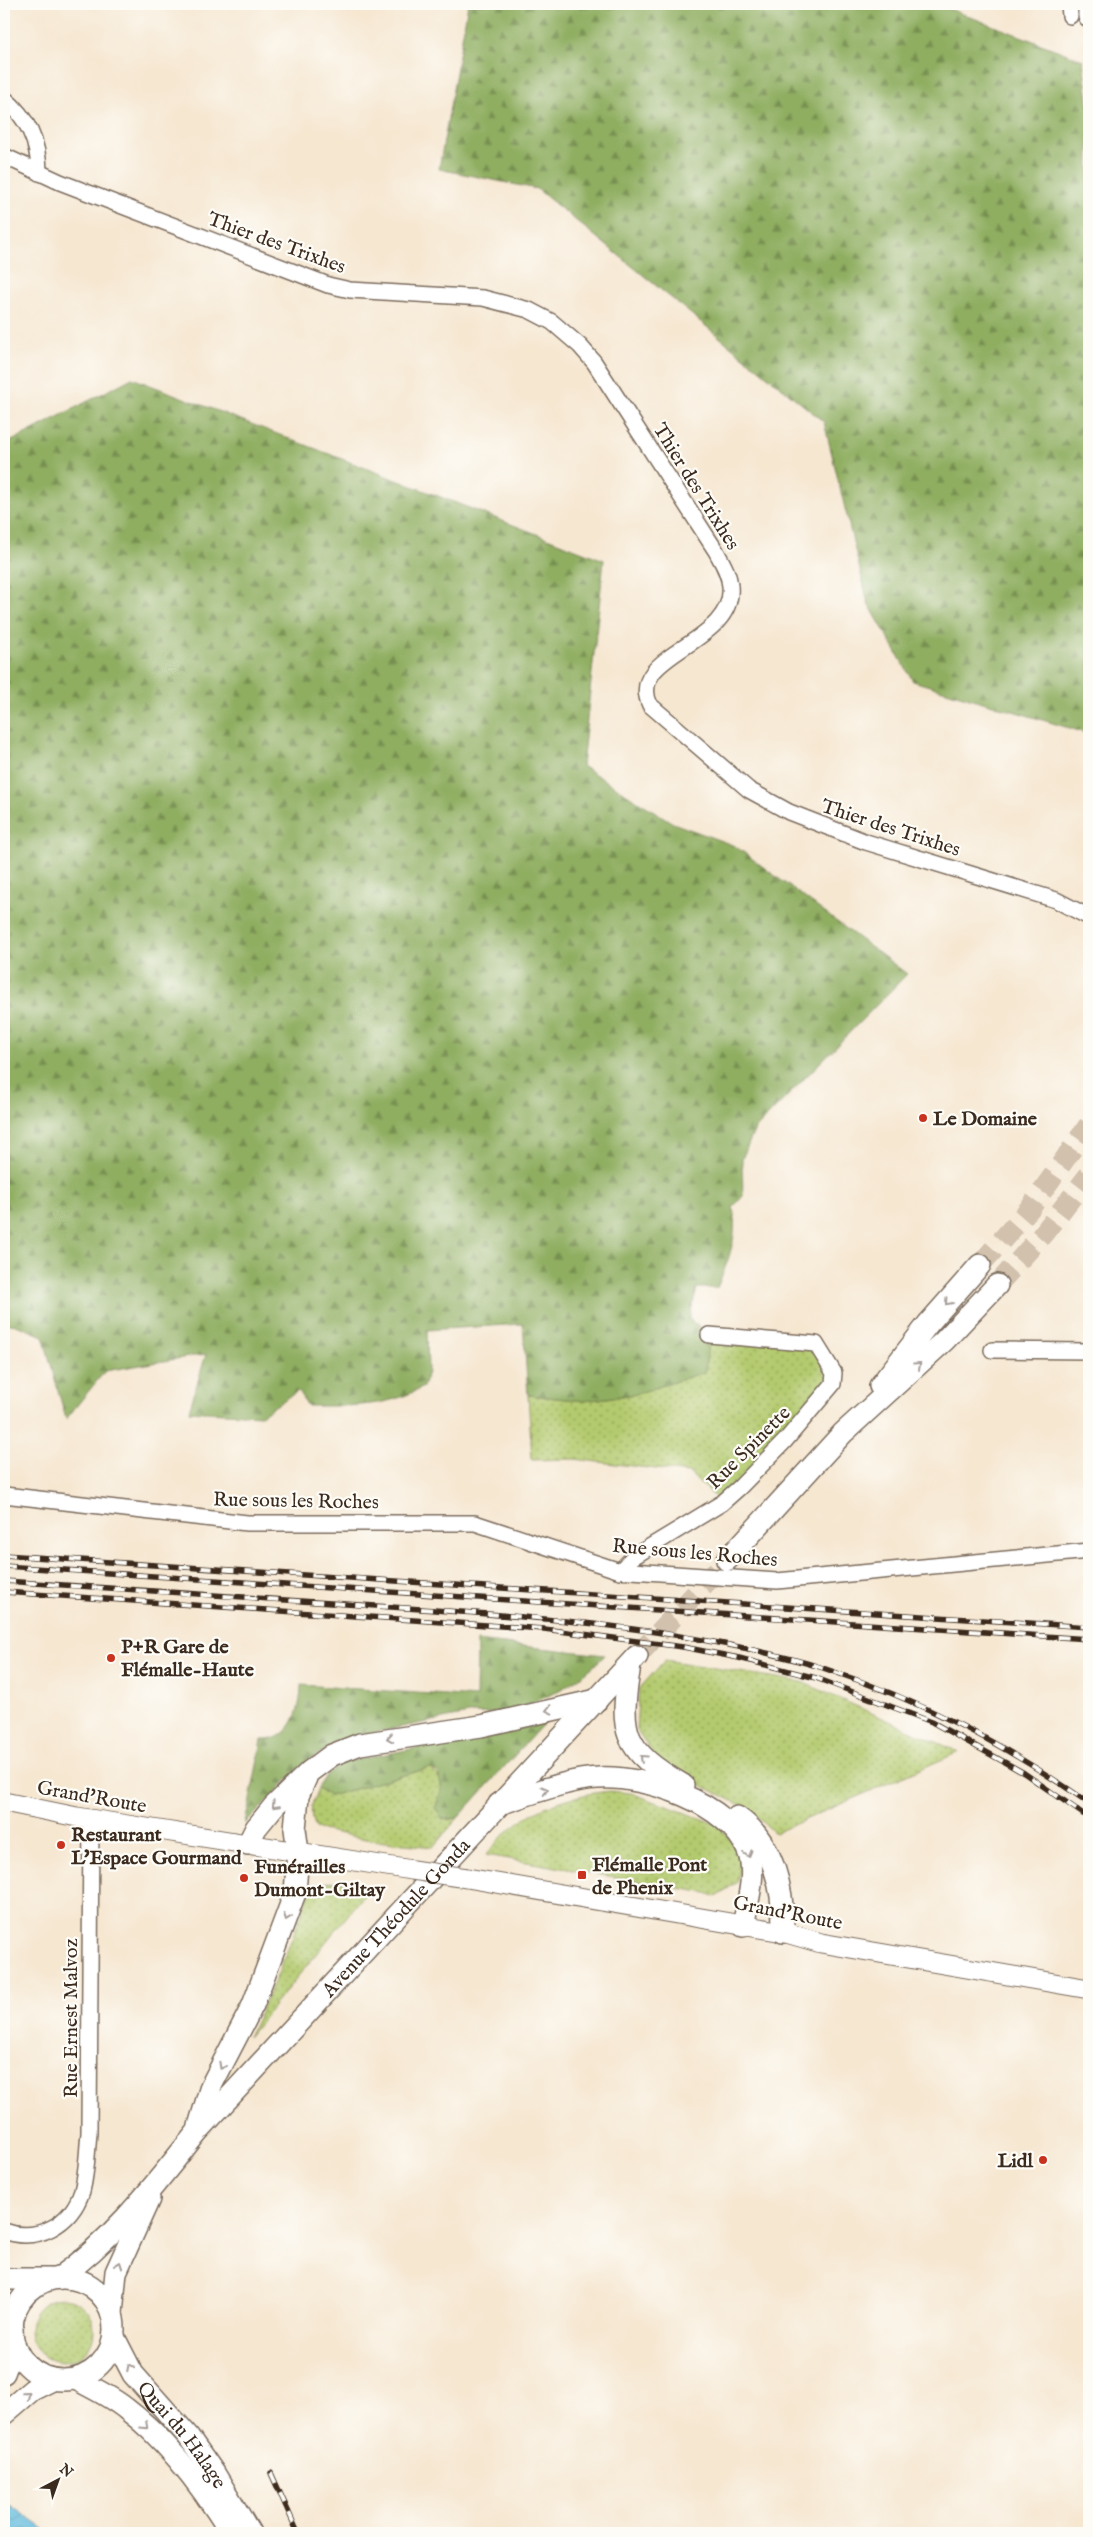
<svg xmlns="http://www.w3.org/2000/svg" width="1093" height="2537" viewBox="0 0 1093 2537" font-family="'IM FELL English',serif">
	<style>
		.grass { fill: url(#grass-dots); stroke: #787a46 }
		.forest { fill: url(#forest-firs); stroke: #656c40 }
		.water { fill: url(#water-waves); stroke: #4c727d }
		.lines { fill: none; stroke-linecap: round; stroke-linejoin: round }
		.secondary-tunnel { stroke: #d1c1ad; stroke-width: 21; stroke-dasharray: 21 11; stroke-linecap: butt }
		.minor-casing { stroke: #7c6c5d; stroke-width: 18 }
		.tertiary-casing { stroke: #7c6c5d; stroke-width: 21 }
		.secondary-casing { stroke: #7c6c5d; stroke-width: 24 }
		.minor { stroke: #fff; stroke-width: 15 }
		.tertiary { stroke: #fff; stroke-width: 19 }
		.secondary { stroke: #fff; stroke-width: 21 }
		.rail-casing { stroke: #3b2a1e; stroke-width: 5.5 }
		.rail { stroke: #fdfcf7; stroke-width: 4; stroke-dasharray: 11; stroke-linecap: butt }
		.tertiary-bridge-casing { stroke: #7c6c5d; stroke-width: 21; stroke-linecap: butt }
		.tertiary-bridge { stroke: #fff; stroke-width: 19 }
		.oneway { stroke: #a79f9a }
		.poi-dot { fill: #c8321e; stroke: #fdfcf7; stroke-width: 2 }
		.labels { text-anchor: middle; stroke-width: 4.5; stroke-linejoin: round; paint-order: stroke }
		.street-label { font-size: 20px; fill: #3b2a1e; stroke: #fdfcf7 }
		.poi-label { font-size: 20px; font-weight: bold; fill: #3b2a1e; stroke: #fdfcf7; text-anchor: start }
	</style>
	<defs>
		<pattern id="grass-dots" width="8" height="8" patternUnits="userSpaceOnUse" patternTransform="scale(1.25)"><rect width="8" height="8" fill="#b4ca6e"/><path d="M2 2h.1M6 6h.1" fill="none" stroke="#94a45a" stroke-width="1.8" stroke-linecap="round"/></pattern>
		<pattern id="forest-firs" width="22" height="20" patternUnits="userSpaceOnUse" patternTransform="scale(1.25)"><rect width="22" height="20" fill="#8fae61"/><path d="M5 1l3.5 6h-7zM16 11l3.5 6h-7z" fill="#768e4f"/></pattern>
		<pattern id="water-waves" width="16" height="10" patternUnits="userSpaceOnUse" patternTransform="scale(1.25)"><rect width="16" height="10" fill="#5ebadc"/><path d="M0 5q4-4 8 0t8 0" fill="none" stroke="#4f97b2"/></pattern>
	</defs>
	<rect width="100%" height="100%" fill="#fdfcf7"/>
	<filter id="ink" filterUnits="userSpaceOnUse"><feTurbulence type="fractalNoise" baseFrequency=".02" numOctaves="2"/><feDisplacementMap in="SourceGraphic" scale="10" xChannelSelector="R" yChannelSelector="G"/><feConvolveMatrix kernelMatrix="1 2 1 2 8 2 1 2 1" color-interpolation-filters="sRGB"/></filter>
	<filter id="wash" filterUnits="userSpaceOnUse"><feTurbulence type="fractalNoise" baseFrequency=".0096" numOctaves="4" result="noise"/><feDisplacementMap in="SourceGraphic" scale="20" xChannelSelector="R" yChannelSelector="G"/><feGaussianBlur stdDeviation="1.12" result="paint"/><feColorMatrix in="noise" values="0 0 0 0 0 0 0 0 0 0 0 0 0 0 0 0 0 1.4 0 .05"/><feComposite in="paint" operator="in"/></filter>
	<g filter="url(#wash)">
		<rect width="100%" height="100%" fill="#f6e7d1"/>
		<!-- grass -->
		<g class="grass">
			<polygon points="709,1335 816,1344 834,1373 722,1503 689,1473 574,1459 532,1460 528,1395 584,1401 636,1394"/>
			<polygon points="665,1660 802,1682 959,1752 775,1833 747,1808 662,1766 636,1729 639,1689"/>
			<path d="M429,1768C444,1776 443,1788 437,1802L447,1820L458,1818L433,1847L376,1841L317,1829C307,1815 312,1803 318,1788L330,1796Z"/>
			<path d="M610,1791L631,1793L719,1825L736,1847L741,1865L737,1882L716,1897L707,1893L486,1855C519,1812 557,1797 610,1791Z"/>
			<polygon points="337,1881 371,1887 248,2037 278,1974 310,1892 324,1883"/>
			<circle cx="62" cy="2330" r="32"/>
		</g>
		<!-- forest -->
		<g class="forest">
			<polygon points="468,4 947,4 947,8 1083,60 1089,109 1089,734 913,681 868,603 824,422 537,189 439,169"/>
			<path d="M132,378L604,560L582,766L673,823L735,846L907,974L755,1129L742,1159L743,1196L733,1207C738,1239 729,1258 717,1288H697L689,1319L709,1335L705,1372L636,1394L584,1401L528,1395L523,1324L427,1330L428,1372L423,1387C387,1408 349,1406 308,1406L298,1391L261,1415L189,1411L206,1354L105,1371L66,1419L43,1336L16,1325L4,1323V445Z"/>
			<path d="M477,1641L605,1655C577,1686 516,1718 474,1713L345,1738L305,1762L245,1824L262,1740C291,1741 301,1710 301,1685L476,1697Z"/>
			<polygon points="544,1723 458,1818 442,1819 435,1808 442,1790 438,1772 429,1768 330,1796 318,1788 327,1774 345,1762"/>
		</g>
		<!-- water -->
		<polygon class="water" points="4,2501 50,2533 4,2533"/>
	</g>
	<g filter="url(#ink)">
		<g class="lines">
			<!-- secondary-tunnel -->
			<g class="secondary-tunnel">
				<polyline points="980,1265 1031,1207 1089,1125"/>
				<polyline points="997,1285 1043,1234 1089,1175"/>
				<polyline points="637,1656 727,1560"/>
			</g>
			<defs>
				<g id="minor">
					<polyline points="1069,4 1070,16"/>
					<path d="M4,98C27,117 39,143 39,173"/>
					<path d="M4,156L60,182L328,285L350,290L483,298L529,310L552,322L580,346L594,362L716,551C722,562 729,573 730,586C736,645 625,653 650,705L749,790L789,812L866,842L1056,900L1089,917"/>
					<polyline points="992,1350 1089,1351"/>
					<polyline points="4,1495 247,1523 475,1523 617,1570 777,1581 1089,1551"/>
					<polyline points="620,1571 633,1557 722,1503 740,1487 785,1441 833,1384 834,1373 816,1344 709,1335"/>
					<path d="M4,2231C37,2243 71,2225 82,2191C87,2172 87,2152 89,2133L91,1819"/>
				</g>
				<g id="tertiary">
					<polyline points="4,1802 77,1817 412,1870"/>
					<polyline points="467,1878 783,1932 821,1943 1089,1989"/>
				</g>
				<g id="secondary">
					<polyline points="1089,4 1089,16"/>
					<polyline points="880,1386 928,1324 980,1265"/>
					<polyline points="727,1560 843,1433 944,1341 997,1285"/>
					<path d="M630,1665C619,1732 622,1750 683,1785"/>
					<path d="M499,1804C528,1795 569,1779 598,1778C646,1775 729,1803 748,1851C757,1873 747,1904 743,1926"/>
					<path d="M737,1817C774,1842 784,1890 783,1932"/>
					<polyline points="248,1844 256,1828 274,1806 309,1772 332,1755 360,1744 481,1726 597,1700"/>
					<polyline points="199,2126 211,2086 253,2005 295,1893 298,1852 295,1829 298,1796 306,1778"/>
					<circle cx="63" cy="2329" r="51"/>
					<path id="s1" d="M59,2278C114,2239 156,2183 198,2131L637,1656"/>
					<polyline points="4,2279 49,2279"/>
					<polyline points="112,2313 116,2272 149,2199"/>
					<path id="s2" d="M114,2337L133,2374L188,2436L214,2473L250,2533"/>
					<polyline points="4,2373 14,2347"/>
					<path d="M76,2379C92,2388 110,2396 125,2408C168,2440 203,2488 231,2533"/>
					<polyline points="4,2414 32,2390 52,2380"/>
				</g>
			</defs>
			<!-- minor casing -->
			<use href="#minor" class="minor-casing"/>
			<!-- tertiary casing -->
			<use href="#tertiary" class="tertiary-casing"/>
			<!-- secondary casing -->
			<use href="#secondary" class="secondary-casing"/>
			<!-- minor -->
			<use href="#minor" class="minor"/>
			<!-- tertiary -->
			<use href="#tertiary" class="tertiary"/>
			<!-- secondary -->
			<use href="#secondary" class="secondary"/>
			<defs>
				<g id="rail">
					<polyline points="4,1555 1089,1627"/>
					<polyline points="4,1566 1089,1639"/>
					<path d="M4,1581C143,1591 282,1600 421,1609C518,1616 613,1623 708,1641C746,1648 786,1656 823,1668C923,1701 1004,1744 1089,1803"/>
					<polyline points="4,1592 544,1629 683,1647 739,1658 816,1678 932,1722 1024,1773 1089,1818"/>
					<polyline points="271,2473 298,2533"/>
				</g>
			</defs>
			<!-- rail casing -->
			<use href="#rail" class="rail-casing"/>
			<!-- rail -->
			<use href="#rail" class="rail"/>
			<defs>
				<polyline id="tertiary-bridge" points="412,1870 467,1878"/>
			</defs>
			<!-- tertiary-bridge casing -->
			<use href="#tertiary-bridge" class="tertiary-bridge-casing"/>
			<!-- tertiary-bridge -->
			<use href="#tertiary-bridge" class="tertiary-bridge"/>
		</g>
		<!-- one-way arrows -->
		<defs><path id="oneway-chevron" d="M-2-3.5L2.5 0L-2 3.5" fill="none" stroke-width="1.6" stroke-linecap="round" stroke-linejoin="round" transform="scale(1.25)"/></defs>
		<g class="oneway">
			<use href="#oneway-chevron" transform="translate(948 1302) rotate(132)"/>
			<use href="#oneway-chevron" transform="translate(918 1365) rotate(-42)"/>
			<use href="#oneway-chevron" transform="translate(549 1710) rotate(167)"/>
			<use href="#oneway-chevron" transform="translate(390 1738) rotate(171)"/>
			<use href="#oneway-chevron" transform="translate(643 1758) rotate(-138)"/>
			<use href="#oneway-chevron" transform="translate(545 1790) rotate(-15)"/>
			<use href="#oneway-chevron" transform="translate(275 1805) rotate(134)"/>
			<use href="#oneway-chevron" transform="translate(748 1854) rotate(74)"/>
			<use href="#oneway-chevron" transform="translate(287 1917) rotate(110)"/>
			<use href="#oneway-chevron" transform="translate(222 2066) rotate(119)"/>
			<use href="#oneway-chevron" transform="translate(119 2265) rotate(-70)"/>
			<use href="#oneway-chevron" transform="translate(130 2367) rotate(-117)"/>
			<use href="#oneway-chevron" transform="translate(27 2395) rotate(-40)"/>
			<use href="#oneway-chevron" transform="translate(145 2426) rotate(43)"/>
		</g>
	</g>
	<!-- markers -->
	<g class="poi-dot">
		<circle cx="923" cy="1118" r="5"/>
		<circle cx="111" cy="1658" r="5"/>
		<circle cx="61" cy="1845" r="5"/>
		<rect x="577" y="1870" width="10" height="10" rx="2.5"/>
		<circle cx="244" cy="1878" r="5"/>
		<circle cx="1043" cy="2160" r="5"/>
	</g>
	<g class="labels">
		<!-- street labels -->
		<g class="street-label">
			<text transform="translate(277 242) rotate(20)" y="7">Thier des Trixhes</text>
			<text transform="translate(697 486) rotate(58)" y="7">Thier des Trixhes</text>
			<text transform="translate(891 827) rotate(18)" y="7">Thier des Trixhes</text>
			<text transform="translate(748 1447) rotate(-45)" y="7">Rue Spinette</text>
			<text transform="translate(296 1500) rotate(1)" y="7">Rue sous les Roches</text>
			<text transform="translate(695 1552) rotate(5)" y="7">Rue sous les Roches</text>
			<text transform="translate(92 1796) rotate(10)" y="7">Grand'Route</text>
			<text transform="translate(788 1912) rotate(11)" y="7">Grand'Route</text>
			<text dy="7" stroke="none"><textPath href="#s1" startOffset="494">Avenue Théodule Gonda</textPath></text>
			<text transform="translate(70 2018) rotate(-90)" y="7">Rue Ernest Malvoz</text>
			<text dy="7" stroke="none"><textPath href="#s2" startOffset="120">Quai du Halage</textPath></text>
		</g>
		<!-- poi labels -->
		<g class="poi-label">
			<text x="933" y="1125">Le Domaine</text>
			<text x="121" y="1653">P+R Gare de<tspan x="121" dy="23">Flémalle-Haute</tspan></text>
			<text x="71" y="1841">Restaurant<tspan x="71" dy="23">L'Espace Gourmand</tspan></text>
			<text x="592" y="1871">Flémalle Pont<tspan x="592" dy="23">de Phenix</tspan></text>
			<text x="254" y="1873">Funérailles<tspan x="254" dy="23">Dumont-Giltay</tspan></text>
			<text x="1033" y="2167" text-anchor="end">Lidl</text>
		</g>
	</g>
	<!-- margin -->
	<rect width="1093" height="2537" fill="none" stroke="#fdfcf7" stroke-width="20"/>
	<!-- north arrow -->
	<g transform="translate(58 2480) rotate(41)" stroke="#fdfcf7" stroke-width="4" paint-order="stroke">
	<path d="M0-4L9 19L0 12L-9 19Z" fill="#3b2a1e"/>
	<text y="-8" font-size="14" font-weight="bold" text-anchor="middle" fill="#3b2a1e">N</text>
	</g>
</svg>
